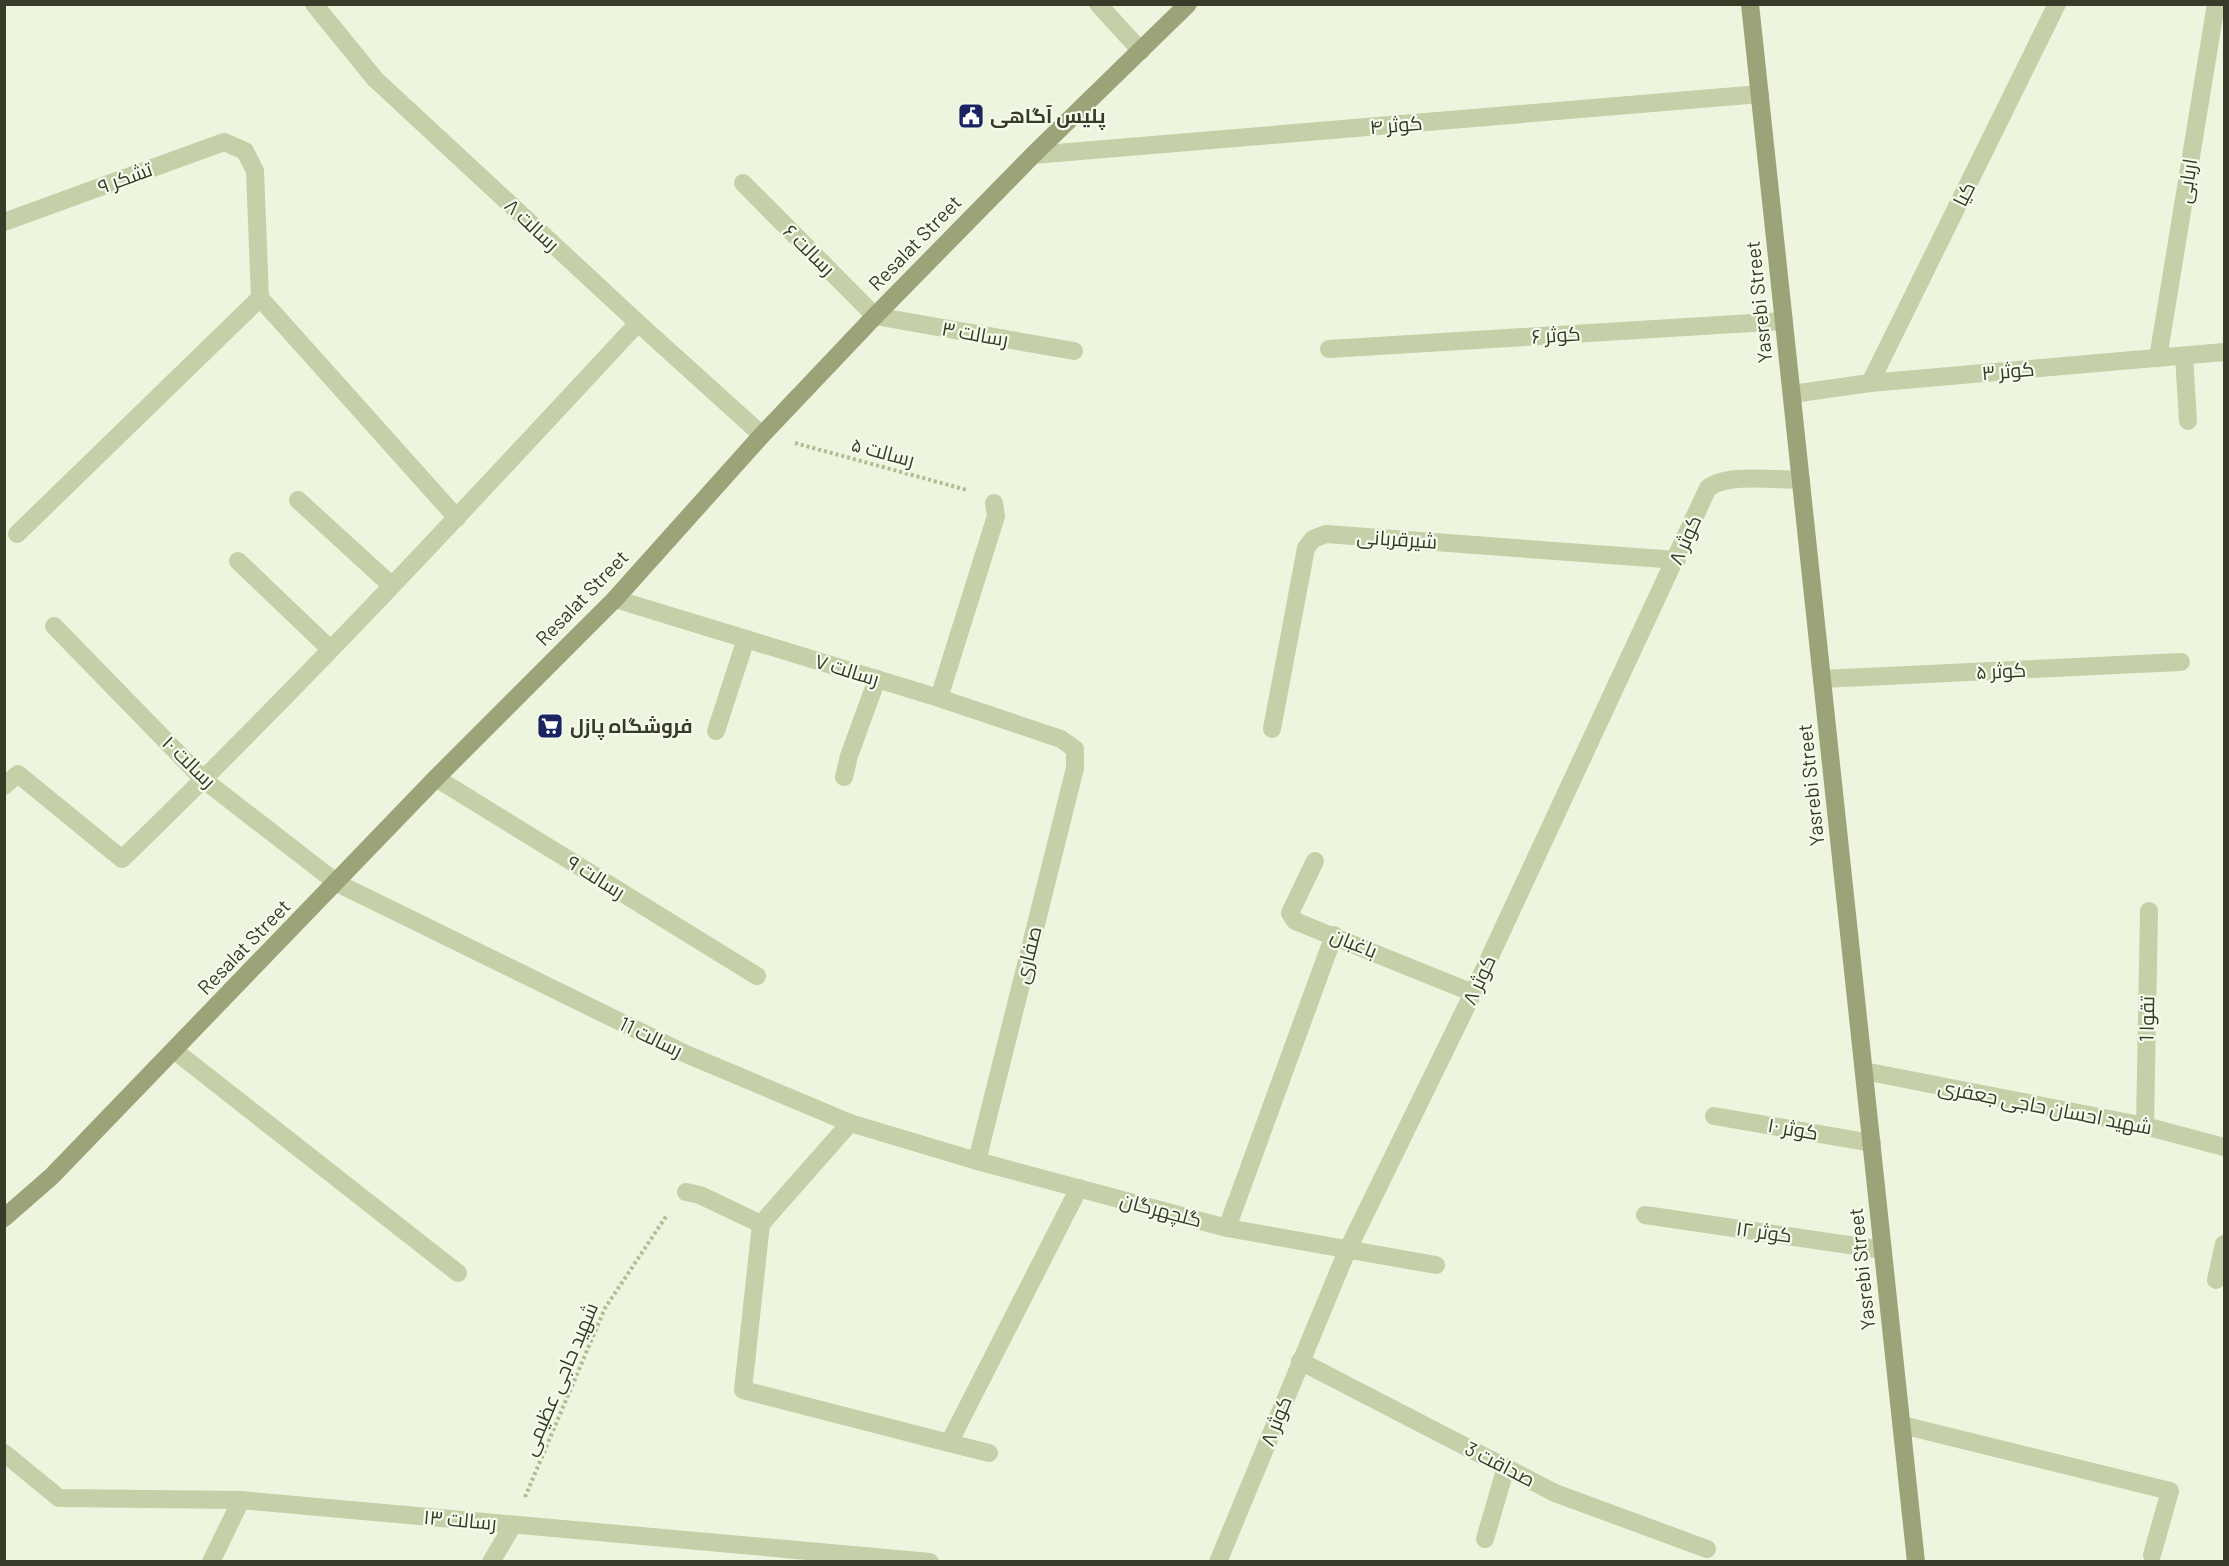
<svg xmlns="http://www.w3.org/2000/svg" width="2229" height="1566" viewBox="0 0 2229 1566" font-family="Barlow,Cairo,sans-serif">
	<style>
		.lines { fill: none; stroke-linecap: round; stroke-linejoin: round }
		.path { stroke: #b2bb92; stroke-width: 4; stroke-dasharray: 3 3; stroke-linecap: butt }
		.lane { stroke: #c5cfa8; stroke-width: 18 }
		.street { stroke: #c5cfa8; stroke-width: 18 }
		.secondary { stroke: #9ca379; stroke-width: 18 }
		.labels { text-anchor: middle; stroke-width: 4.5; stroke-linejoin: round; paint-order: stroke }
		.poi-label { font-size: 20px; font-weight: bold; fill: #393b29; stroke: #f6fceb; text-anchor: start }
		.street-label { font-size: 20px; fill: #393b29; stroke: #f6fceb }
	</style>
	<rect width="100%" height="100%" fill="#edf5de"/>
	<g class="lines">
		<!-- path -->
		<g class="path">
			<polyline points="795,443 967,490"/>
			<polyline points="525,1497 605,1308 667,1215"/>
		</g>
		<!-- lane -->
		<g class="lane">
			<polyline points="1870,383 2057,4"/>
			<polyline points="716,731 746,639"/>
			<polyline points="844,777 849,756 877,679"/>
			<polyline points="175,1051 458,1273"/>
			<polyline points="850,1123 761,1224 743,1390 949,1443 1079,1188"/>
			<polyline points="2145,1126 2149,911"/>
			<polyline points="949,1443 989,1453"/>
		</g>
		<!-- street -->
		<g class="street">
			<polyline points="314,4 375,79 638,323 762,435"/>
			<polyline points="1098,4 1141,51"/>
			<polyline points="1033,155 1760,94"/>
			<polyline points="743,183 875,316 1074,351"/>
			<polyline points="4,222 224,142 245,151 255,171 260,298 17,534"/>
			<polyline points="260,298 457,518"/>
			<polyline points="1329,349 1784,321"/>
			<polyline points="2184,356 2188,421"/>
			<polyline points="2158,358 2216,4"/>
			<polyline points="1792,394 1870,383 2224,352"/>
			<polyline points="298,500 391,585"/>
			<polyline points="238,561 330,649"/>
			<polyline points="615,599 939,698 1061,739 1075,749 1075,768 977,1161"/>
			<polyline points="54,626 204,780 337,883 686,1054 850,1123 977,1161 1227,1228 1436,1265"/>
			<polyline points="1822,679 2181,662"/>
			<polyline points="939,698 996,516 994,503"/>
			<polyline points="1272,729 1306,548 1313,539 1326,534 1677,560"/>
			<polyline points="436,778 757,976"/>
			<path d="M4,786L18,774L122,859C300,687 469,505 638,323"/>
			<polyline points="1315,861 1290,913 1295,921 1473,993"/>
			<polyline points="1864,1071 2145,1126 2224,1147"/>
			<polyline points="1714,1116 1872,1143"/>
			<polyline points="686,1192 700,1195 761,1224"/>
			<polyline points="1645,1215 1883,1250"/>
			<polyline points="1227,1228 1334,935"/>
			<polyline points="2216,1280 2224,1244"/>
			<polyline points="1300,1361 1555,1493 1707,1549"/>
			<polyline points="1902,1425 2170,1491 2152,1555"/>
			<polyline points="4,1453 59,1498 241,1500 930,1562"/>
			<polyline points="1485,1539 1506,1467"/>
			<polyline points="211,1562 241,1500"/>
			<polyline points="491,1562 513,1525"/>
			<path d="M1218,1562L1347,1251L1473,993L1708,488C1728,473 1775,480 1801,480"/>
		</g>
		<!-- secondary -->
		<g class="secondary">
			<polyline points="1750,4 1916,1562"/>
			<polyline points="4,1218 52,1176 436,778 615,599 762,435 875,316 1033,155 1188,4"/>
		</g>
	</g>
	<!-- icons -->
	<defs>
		<symbol id="civic-square" viewBox="-11 -11 22 22"><rect x="-9" y="-9" width="18" height="18" rx="4" fill="#1a2461" stroke="#f6fceb"/><path d="M-.6-6.5H3V-4.5H.6V-3L4-1V1h2V6H-6V1h2V-1L-.6-3ZM-1.2 2.5V6h2.4V2.5Z" fill="#fff"/></symbol>
		<symbol id="supermarket-square" viewBox="-11 -11 22 22"><rect x="-9" y="-9" width="18" height="18" rx="4" fill="#1a2461" stroke="#f6fceb"/><path d="M-6-5.5h2.5l.6 2H6L4.5 2H-2.5L-4.4-4H-6ZM-1.5 3.2a1.3 1.3 0 1 0 .1 0ZM3 3.2a1.3 1.3 0 1 0 .1 0Z" fill="#fff"/></symbol>
	</defs>
	<g fill-rule="evenodd">
		<use href="#civic-square" x="956" y="101" width="30" height="30"/>
		<use href="#supermarket-square" x="535" y="711" width="30" height="30"/>
	</g>
	<g class="labels">
		<!-- poi labels -->
		<g class="poi-label">
			<text x="990" y="123">پلیس آگاهی</text>
			<text x="570" y="733">فروشگاه پازل</text>
		</g>
		<!-- street labels -->
		<g class="street-label">
			<text transform="translate(1396 125) rotate(-5)" y="7">کوثر ۴</text>
			<text transform="translate(125 178) rotate(-20)" y="7">تشکر ۹</text>
			<text transform="translate(2187 181) rotate(-81)" y="7">اربابی</text>
			<text transform="translate(1964 194) rotate(-64)" y="7">کیا</text>
			<text transform="translate(532 225) rotate(43)" y="7">رسالت ۸</text>
			<text transform="translate(915 243) rotate(-46)" y="7">Resalat Street</text>
			<text transform="translate(809 250) rotate(45)" y="7">رسالت ۶</text>
			<text transform="translate(1759 302) rotate(-96)" y="7">Yasrebi Street</text>
			<text transform="translate(975 334) rotate(10)" y="7">رسالت ۳</text>
			<text transform="translate(1556 335) rotate(-4)" y="7">کوثر ۶</text>
			<text transform="translate(2008 371) rotate(-5)" y="7">کوثر ۳</text>
			<text transform="translate(883 452) rotate(15)" y="7">رسالت ۵</text>
			<text transform="translate(1397 539) rotate(4)" y="7">شیرقربانی</text>
			<text transform="translate(1685 540) rotate(-66)" y="7">کوثر ۸</text>
			<text transform="translate(582 598) rotate(-46)" y="7">Resalat Street</text>
			<text transform="translate(847 670) rotate(17)" y="7">رسالت ۷</text>
			<text transform="translate(2001 671) rotate(-3)" y="7">کوثر ۵</text>
			<text transform="translate(189 762) rotate(44)" y="7">رسالت ۱۰</text>
			<text transform="translate(1811 785) rotate(-96)" y="7">Yasrebi Street</text>
			<text transform="translate(596 877) rotate(32)" y="7">رسالت ۹</text>
			<text transform="translate(1354 943) rotate(22)" y="7">باغبان</text>
			<text transform="translate(244 947) rotate(-46)" y="7">Resalat Street</text>
			<text transform="translate(1028 955) rotate(-76)" y="7">صفاری</text>
			<text transform="translate(1479 980) rotate(-65)" y="7">کوثر ۸</text>
			<text transform="translate(2147 1019) rotate(-89)" y="7">تقوا 1</text>
			<text transform="translate(651 1037) rotate(26)" y="7">رسالت 11</text>
			<text transform="translate(2045 1107) rotate(11)" y="7">شهید احسان حاجی جعفری</text>
			<text transform="translate(1793 1129) rotate(10)" y="7">کوثر ۱۰</text>
			<text transform="translate(1161 1210) rotate(15)" y="7">گلچهرگان</text>
			<text transform="translate(1764 1232) rotate(8)" y="7">کوثر ۱۲</text>
			<text transform="translate(1862 1269) rotate(-96)" y="7">Yasrebi Street</text>
			<text transform="translate(560 1379) rotate(-67)" y="7">شهید حاجی عظیمی</text>
			<text transform="translate(1276 1421) rotate(-68)" y="7">کوثر ۸</text>
			<text transform="translate(1500 1464) rotate(27)" y="7">صداقت 3</text>
			<text transform="translate(460 1520) rotate(5)" y="7">رسالت ۱۳</text>
		</g>
	</g>
	<!-- border -->
	<rect width="2229" height="1566" fill="none" stroke="#393b29" stroke-width="12"/>
</svg>
